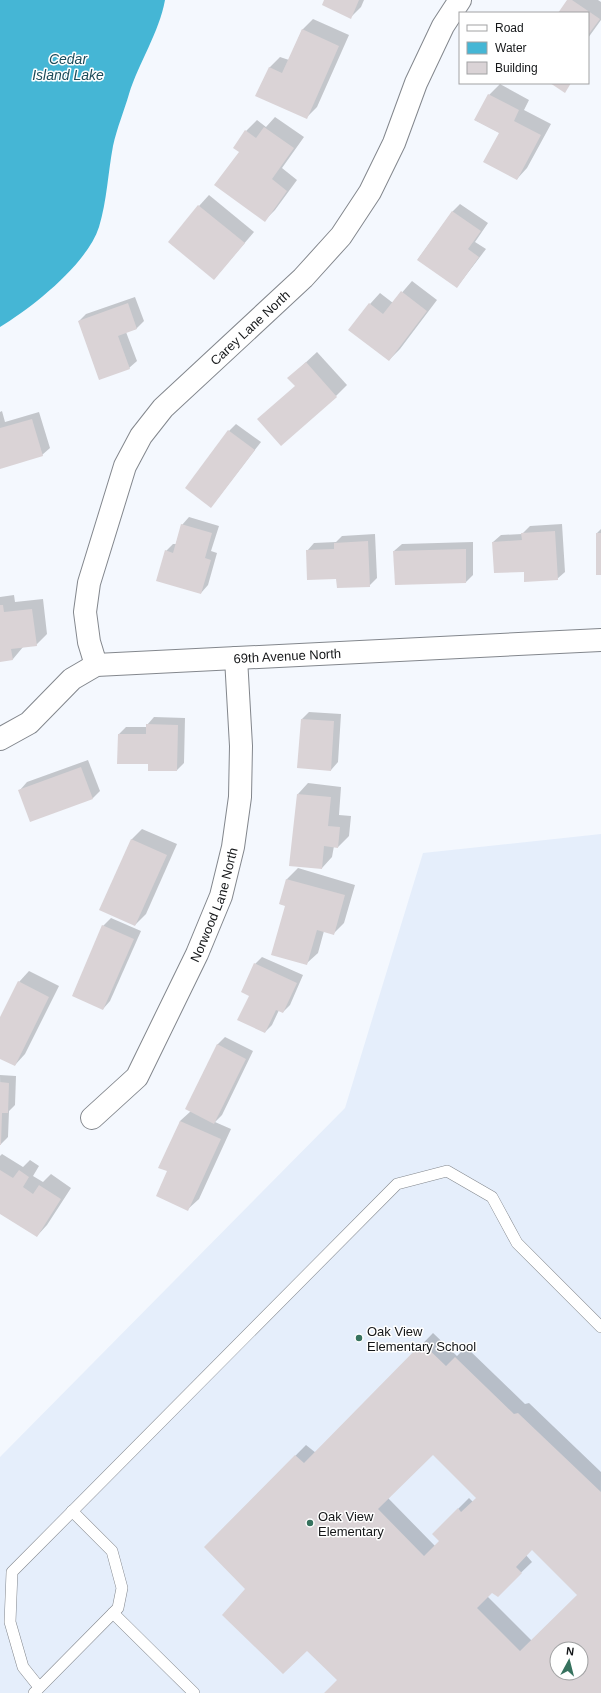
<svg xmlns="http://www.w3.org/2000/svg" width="601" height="1693" viewBox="0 0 601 1693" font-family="Arial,sans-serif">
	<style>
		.built { fill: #e5eefb; fill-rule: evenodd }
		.water { fill: #45b6d5 }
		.shadow { fill: #0003; fill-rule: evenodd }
		.building { fill: #dad3d6; fill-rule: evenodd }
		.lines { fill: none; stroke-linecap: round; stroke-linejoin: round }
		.service-casing { stroke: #83878d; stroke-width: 12 }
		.minor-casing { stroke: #83878d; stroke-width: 24 }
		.service { stroke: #fff; stroke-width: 11 }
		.minor { stroke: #fff; stroke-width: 22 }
		.poi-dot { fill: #36725e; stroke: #fff; stroke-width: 1.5 }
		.labels { text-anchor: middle; stroke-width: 3; stroke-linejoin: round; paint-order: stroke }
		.street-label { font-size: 13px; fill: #141618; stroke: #fff }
		.poi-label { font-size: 13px; fill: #141618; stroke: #fff; text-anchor: start }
		.water-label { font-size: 14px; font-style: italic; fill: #1c4c5a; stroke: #fff }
	</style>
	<rect width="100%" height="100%" fill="#f4f8fe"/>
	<!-- built -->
	<path class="built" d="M601,834V1693H0V1457L345,1108L423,853ZM557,1649H581V1673H557Z"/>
	<!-- water -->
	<path class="water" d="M0,0H165C159,33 139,62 129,94C124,111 117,128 113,146C108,172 107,201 99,227C87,264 33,307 0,327Z"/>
	<!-- shadow -->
	<g class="shadow">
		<polygon points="326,0 364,0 361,7 350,18"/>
		<polygon points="568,0 598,0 601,2 601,20 588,38 588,13 559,13"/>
		<polygon points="313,19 349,35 317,107 306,118 269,68 280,57 289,60 302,30"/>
		<polygon points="500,84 529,100 524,110 551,124 527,168 517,179 500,133 475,120 489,95"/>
		<polygon points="275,117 304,137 282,168 297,180 275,210 265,220 246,131 257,120 266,127"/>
		<polygon points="209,195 254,232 214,279 199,206"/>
		<polygon points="460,204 488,223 475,242 486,249 457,287 418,259 453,211"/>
		<polygon points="412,281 437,300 400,349 389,360 370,304 380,293 393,303"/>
		<polygon points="135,297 144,321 136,329 126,332 137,361 129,368 79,321 86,314"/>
		<polygon points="317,352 347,385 336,396 296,386 289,378"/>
		<polygon points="2,411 5,422 39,412 50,448 42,455 0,468 0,412"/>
		<polygon points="236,424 261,442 211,507 229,431"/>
		<polygon points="189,517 219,526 211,551 217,553 208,585 201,593 166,551 173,544 176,544 182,525"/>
		<polygon points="562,524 565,572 557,579 524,570 493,542 501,535 522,534 530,526"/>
		<polygon points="601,529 601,574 597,533"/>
		<polygon points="375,534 377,578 369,586 337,578 307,551 314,543 336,542 342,536"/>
		<polygon points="473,542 473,575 466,582 394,551 402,544"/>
		<polygon points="14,595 15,602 43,599 47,634 36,645 23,647 13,659 0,661 0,597"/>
		<polygon points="309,712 341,714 338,762 331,770 302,719"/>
		<polygon points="154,717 185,718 184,763 177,770 149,763 119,734 126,727 147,727 147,725"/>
		<polygon points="88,760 100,791 93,798 20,790 27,782"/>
		<polygon points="308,783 341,787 339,815 351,816 349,836 338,847 334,846 332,857 322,868 298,794"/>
		<polygon points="142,829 177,844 146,914 135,925 131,840"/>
		<polygon points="298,868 355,885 344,923 333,934 324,931 318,953 307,963 286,905 280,904 287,879"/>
		<polygon points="111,918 141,931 110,1001 103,1009 103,926"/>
		<polygon points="262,957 303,975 290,1005 283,1012 279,1010 272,1025 265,1032 250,995 255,964"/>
		<polygon points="29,971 59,986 25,1054 15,1065 0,1058 0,1019 19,982"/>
		<polygon points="225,1037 253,1051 222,1115 215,1122 231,1129 199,1199 188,1209 169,1171 180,1121 191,1111 217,1045"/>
		<polygon points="0,1075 16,1076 15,1105 9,1111 8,1137 1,1144"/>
		<polygon points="2,1154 23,1167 30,1160 39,1166 33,1176 43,1182 51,1174 71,1188 47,1225 37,1236 0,1212 0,1156"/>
		<path d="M433,1333L457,1356L466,1347L525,1404L529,1403L601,1472L600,1693H326L339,1680L205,1547L306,1445L316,1453ZM433,1454L477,1498L473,1502L469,1498L433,1534L440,1541L435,1546L388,1498ZM532,1549L578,1595L532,1641L487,1596L492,1592L498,1595L532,1562L526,1555ZM557,1649H581V1673H557Z"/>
	</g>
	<!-- building -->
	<g class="building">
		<polygon points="324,0 359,0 351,19 322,5"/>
		<polygon points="567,0 572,0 600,19 588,35 588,13 558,13"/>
		<polygon points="302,29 339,46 307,119 255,96 269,67 282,73"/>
		<polygon points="550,83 571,83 565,93"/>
		<polygon points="488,94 519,110 514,121 541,135 517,180 483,162 499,133 474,120"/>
		<polygon points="264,127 294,148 272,179 287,191 265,222 214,185 239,152 233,148 245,130 256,138"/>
		<polygon points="198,205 245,243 214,280 168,242"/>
		<polygon points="452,211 481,231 468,249 479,257 457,288 417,260"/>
		<polygon points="401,291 427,311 389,361 348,330 369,303 383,314"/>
		<polygon points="128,303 137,329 118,336 130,369 99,380 78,321"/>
		<polygon points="306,362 337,397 281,446 257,419 295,386 287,378"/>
		<polygon points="32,419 43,456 0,469 0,428"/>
		<polygon points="228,430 255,450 211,508 185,488"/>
		<polygon points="181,524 212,533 205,558 211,560 201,594 156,581 165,550 173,553"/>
		<polygon points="555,531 558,580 524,582 524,572 494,573 492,542 522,540 521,533"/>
		<rect x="596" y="533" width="5" height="42"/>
		<polygon points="368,541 370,587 337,588 336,579 307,580 306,550 334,549 334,543"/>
		<polygon points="466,549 466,583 395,585 393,551"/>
		<polygon points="0,605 3,605 4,612 32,609 37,646 11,649 13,660 0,662"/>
		<polygon points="301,719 334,721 331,771 297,768"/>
		<polygon points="146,724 178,725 177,771 148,771 148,764 117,764 118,734 146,734"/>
		<polygon points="81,767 93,799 30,822 18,790"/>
		<polygon points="297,794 331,797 328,826 340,827 338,848 324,846 322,869 289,866"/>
		<polygon points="131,839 167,855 135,926 99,910"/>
		<polygon points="286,879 345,895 334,935 317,930 307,965 271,955 285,906 279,904"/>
		<polygon points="102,925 134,939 103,1010 72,996"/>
		<polygon points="254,963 297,983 283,1013 276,1010 265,1033 237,1020 249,996 241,992"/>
		<polygon points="18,981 49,997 15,1066 0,1059 0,1017"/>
		<polygon points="217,1044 246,1059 214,1124 185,1109"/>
		<polygon points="0,1082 9,1083 8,1113 2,1113 1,1145 0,1145"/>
		<polygon points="180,1121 221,1139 188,1211 156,1196 167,1171 158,1168"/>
		<polygon points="0,1170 13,1178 19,1170 29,1177 23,1187 33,1194 39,1185 61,1199 37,1237 0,1214"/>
		<path d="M422,1343L446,1366L455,1357L514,1414L518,1413L601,1492V1693H324L337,1680L307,1651L283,1674L222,1615L245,1589L204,1547L295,1455L304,1463ZM433,1455L476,1498L461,1512L458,1508L432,1534L439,1541L424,1556L378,1509ZM532,1550L577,1595L520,1651L477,1608L492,1593L498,1597L522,1573L516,1567ZM557,1649H581V1673H557Z"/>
	</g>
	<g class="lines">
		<defs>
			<g id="service">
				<polyline points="113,1613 194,1693"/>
				<polyline points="39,1687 23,1667 10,1622 12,1572 397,1184 447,1171 492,1197 517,1243 601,1327"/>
				<polyline points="34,1693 118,1608 122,1588 112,1551 72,1511"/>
			</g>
			<g id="minor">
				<path id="s1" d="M96,665L89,642L85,612L89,583L125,466L141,436L163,408L303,278L341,236L370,192L394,143L416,83L443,26L460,0"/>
				<path id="s2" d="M0,739L29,723L72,679L96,665L601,640"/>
				<path id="s3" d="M92,1118L137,1077L197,954L221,896L233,847L240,797L241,746L236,658"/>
			</g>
		</defs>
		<!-- service casing -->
		<use href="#service" class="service-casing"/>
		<!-- minor casing -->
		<use href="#minor" class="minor-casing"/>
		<!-- service -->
		<use href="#service" class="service"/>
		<!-- minor -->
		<use href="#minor" class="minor"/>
	</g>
	<!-- markers -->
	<g class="poi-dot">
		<circle cx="359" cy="1338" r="4"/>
		<circle cx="310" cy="1523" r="4"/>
	</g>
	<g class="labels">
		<!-- street labels -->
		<g class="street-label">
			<text dy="5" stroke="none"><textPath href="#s1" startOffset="394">Carey Lane North</textPath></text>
			<text dy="5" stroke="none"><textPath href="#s2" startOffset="314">69th Avenue North</textPath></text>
			<text dy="5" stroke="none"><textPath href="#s3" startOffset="250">Norwood Lane North</textPath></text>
		</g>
		<!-- poi labels -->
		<g class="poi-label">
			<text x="367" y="1336">Oak View<tspan x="367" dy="15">Elementary School</tspan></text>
			<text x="318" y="1521">Oak View<tspan x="318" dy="15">Elementary</tspan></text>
		</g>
		<!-- water labels -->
		<g class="water-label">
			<text x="68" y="64">Cedar<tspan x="68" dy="16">Island Lake</tspan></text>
		</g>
	</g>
	<!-- legend -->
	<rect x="459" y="12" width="130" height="72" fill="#ffffff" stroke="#a1a2a3"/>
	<rect x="467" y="25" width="20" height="6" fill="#ffffff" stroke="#a1a2a3"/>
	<text x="495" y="32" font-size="12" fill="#141618">Road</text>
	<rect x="467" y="42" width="20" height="12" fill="#45b6d5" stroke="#a1a2a3"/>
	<text x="495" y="52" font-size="12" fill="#141618">Water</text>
	<rect x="467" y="62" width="20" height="12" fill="#dad3d6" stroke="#a1a2a3"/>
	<text x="495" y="72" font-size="12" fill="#141618">Building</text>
	<!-- north arrow -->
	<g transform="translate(569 1661) rotate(7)"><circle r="19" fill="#ffffff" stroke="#a1a2a3"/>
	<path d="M0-3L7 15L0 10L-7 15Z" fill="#36725e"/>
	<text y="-6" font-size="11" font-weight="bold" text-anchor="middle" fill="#141618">N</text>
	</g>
</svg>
